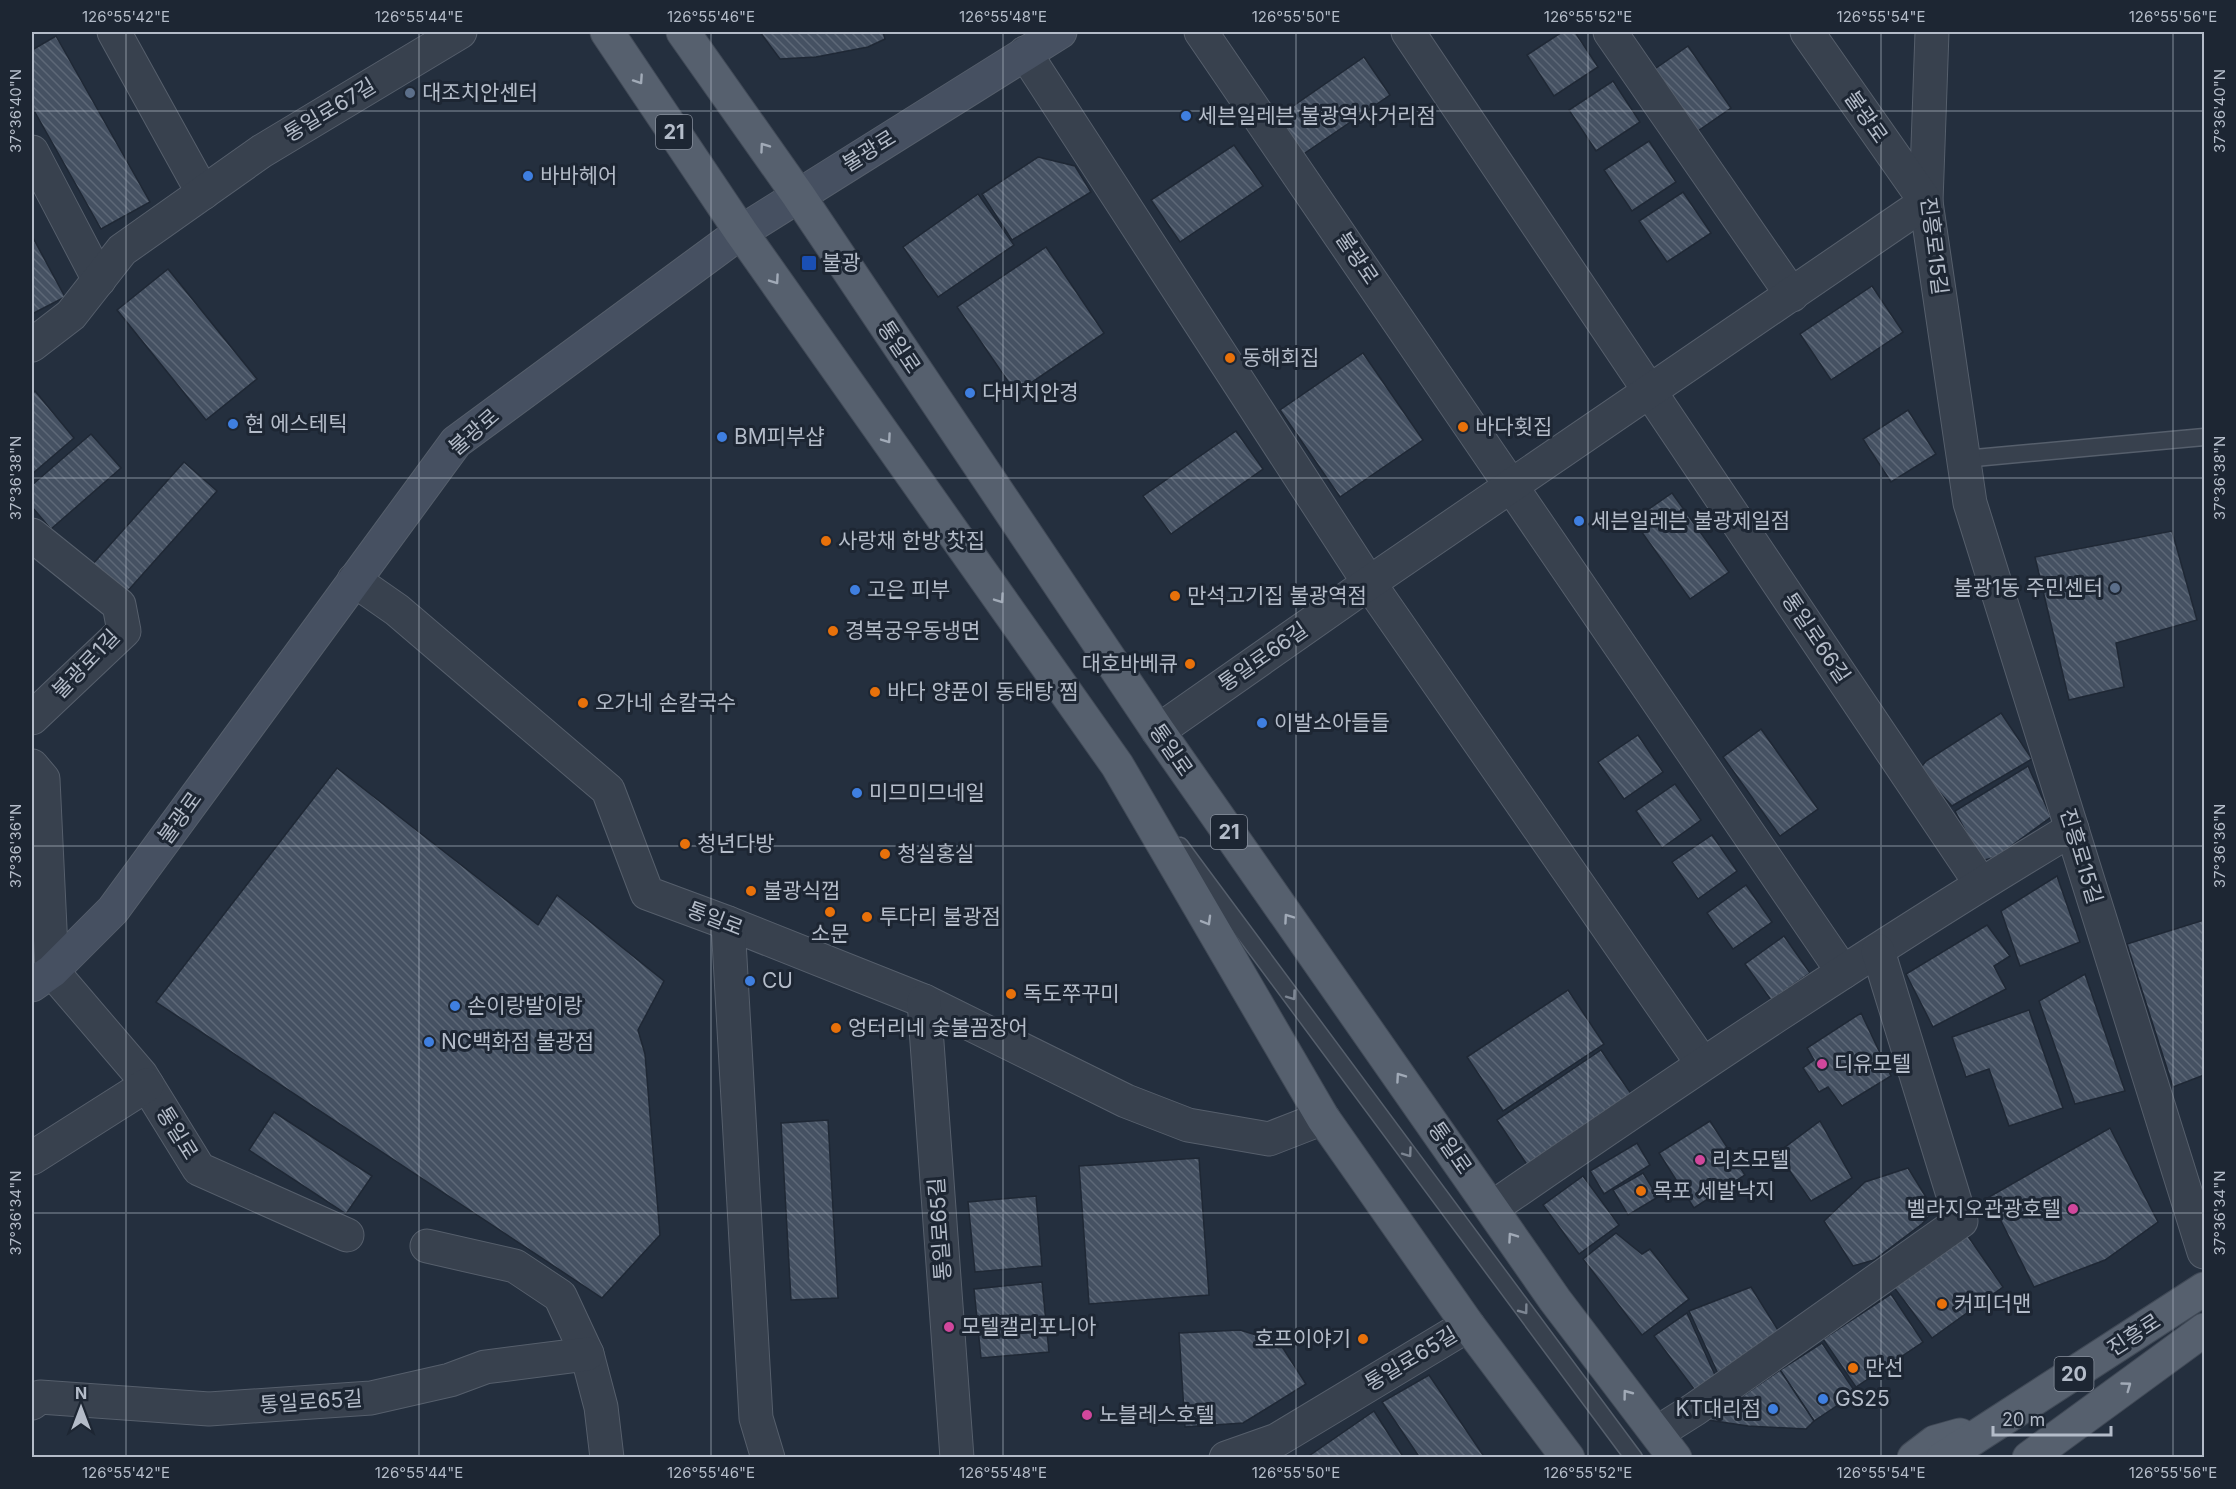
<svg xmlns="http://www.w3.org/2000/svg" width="2236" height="1489" viewBox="0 0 2236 1489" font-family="Inter,'Noto Sans KR',sans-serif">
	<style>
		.building { fill: url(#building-back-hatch); stroke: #1f2835; stroke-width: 1.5 }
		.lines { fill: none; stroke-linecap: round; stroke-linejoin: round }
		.service-casing { stroke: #565f6c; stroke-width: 19 }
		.minor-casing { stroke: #565f6c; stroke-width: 35 }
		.secondary-casing { stroke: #565f6c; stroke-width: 35 }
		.primary-casing { stroke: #414a57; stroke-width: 35 }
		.service { stroke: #38414e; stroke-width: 16 }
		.minor { stroke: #38414e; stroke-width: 33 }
		.secondary { stroke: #465061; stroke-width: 33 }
		.primary { stroke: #56606e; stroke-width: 33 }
		.oneway { stroke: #a1aab7 }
		.oneway2 { stroke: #7c8592 }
		.ticks { fill: none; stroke: #b4bcc9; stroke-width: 1.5; stroke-opacity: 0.45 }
		.service-dot { fill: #5c6f8a; stroke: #1d2633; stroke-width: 2 }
		.shop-dot { fill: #3f7fe0; stroke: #1d2633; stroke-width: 2 }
		.transit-dot { fill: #1a4fb4; stroke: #1d2633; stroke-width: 2 }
		.food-dot { fill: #e8710a; stroke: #1d2633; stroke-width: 2 }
		.hotel-dot { fill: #d1479c; stroke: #1d2633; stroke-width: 2 }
		.labels { text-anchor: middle; stroke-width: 6; stroke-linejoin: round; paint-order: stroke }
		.shield { fill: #1d2633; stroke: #878f9c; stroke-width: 1.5 }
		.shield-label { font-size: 20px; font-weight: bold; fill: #b4bcc9 }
		.poi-label { font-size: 21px; fill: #b4bcc9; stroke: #1d2633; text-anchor: start }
		.street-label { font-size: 21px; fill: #b4bcc9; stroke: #1d2633 }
		.neatline { fill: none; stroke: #b4bcc9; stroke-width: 2 }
		.ticks-label { font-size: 15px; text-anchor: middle; fill: #b4bcc9 }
	</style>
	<defs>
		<pattern id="building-back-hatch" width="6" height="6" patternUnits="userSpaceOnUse" patternTransform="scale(1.5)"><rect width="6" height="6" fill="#455162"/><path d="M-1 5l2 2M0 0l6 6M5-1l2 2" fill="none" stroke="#5d6877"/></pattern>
	</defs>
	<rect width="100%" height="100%" fill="#242f3e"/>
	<!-- building -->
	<g class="building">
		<polygon points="760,32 883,32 885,39 868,47 816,57 780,59"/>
		<polygon points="1562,32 1575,32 1598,67 1554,96 1527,55"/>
		<polygon points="56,36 150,202 101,229 32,107 32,50"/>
		<polygon points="1688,46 1731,108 1692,135 1649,73"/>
		<polygon points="1364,57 1390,95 1302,155 1276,118"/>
		<polygon points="1613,81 1640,122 1596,151 1569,110"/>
		<polygon points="1649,141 1676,182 1632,211 1604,170"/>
		<polygon points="1234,145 1263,186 1180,242 1151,200"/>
		<polygon points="1038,157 1075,166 1091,192 1012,240 982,194"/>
		<polygon points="1683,192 1711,233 1667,262 1639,221"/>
		<polygon points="978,194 1014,245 938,297 903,247"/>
		<polygon points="32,236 65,297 32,314"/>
		<polygon points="1046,247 1104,333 1016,393 957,307"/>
		<polygon points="168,269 257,379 206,420 117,310"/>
		<polygon points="1872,286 1903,332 1831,380 1800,334"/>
		<polygon points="1363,353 1423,440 1340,497 1280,410"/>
		<polygon points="35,391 74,438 32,474 32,394"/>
		<polygon points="1908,410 1936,454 1891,482 1863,439"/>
		<polygon points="1236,431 1263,469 1171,534 1143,496"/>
		<polygon points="91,434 121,468 51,529 32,507 32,485"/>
		<polygon points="184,462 217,491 125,594 92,565"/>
		<polygon points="1672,493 1729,572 1690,599 1633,520"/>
		<polygon points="2172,531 2197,620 2116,643 2124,687 2069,700 2035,557"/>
		<polygon points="2001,713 2032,759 1952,806 1919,770 1926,761"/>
		<polygon points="1761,729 1818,809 1780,836 1723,757"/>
		<polygon points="1638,735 1663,772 1624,799 1598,762"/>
		<polygon points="2028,766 2051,817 1996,857 1981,861 1955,811"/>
		<polygon points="337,768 538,925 557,895 664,981 638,1030 645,1054 660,1235 602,1298 156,1002"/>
		<polygon points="1675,784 1701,820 1662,848 1636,811"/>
		<polygon points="1712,835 1737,871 1698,899 1672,862"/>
		<polygon points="2057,876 2080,942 2020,966 2001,911"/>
		<polygon points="1746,885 1772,922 1733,949 1707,913"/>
		<polygon points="2204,920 2204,1075 2173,1087 2127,944"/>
		<polygon points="1987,925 2010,956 1994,966 2006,989 1933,1027 1906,974"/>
		<polygon points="1784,936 1810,973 1771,1000 1745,964"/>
		<polygon points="2085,974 2125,1091 2075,1104 2039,1001"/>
		<polygon points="1568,990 1604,1044 1503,1111 1467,1057"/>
		<polygon points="2029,1010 2063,1108 2009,1126 1989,1069 1966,1077 1952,1037"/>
		<polygon points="1861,1013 1891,1076 1842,1106 1828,1087 1819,1092 1803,1068 1814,1060 1807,1048"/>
		<polygon points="1601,1050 1636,1101 1532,1172 1497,1120"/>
		<polygon points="274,1112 372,1176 346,1214 249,1150"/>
		<polygon points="828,1120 838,1298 791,1300 781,1123"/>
		<polygon points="1710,1121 1745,1175 1694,1208 1659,1153"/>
		<polygon points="1820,1121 1852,1178 1811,1201 1777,1153"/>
		<polygon points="2110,1128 2158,1222 2105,1260 2034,1287 1989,1197"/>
		<polygon points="1637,1143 1650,1165 1604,1194 1590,1171"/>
		<polygon points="1199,1158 1209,1295 1089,1304 1079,1166"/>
		<polygon points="1908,1168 1934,1210 1922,1224 1874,1260 1853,1266 1824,1221 1865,1182"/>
		<polygon points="1643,1173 1658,1197 1628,1215 1613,1190"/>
		<polygon points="1583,1176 1619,1225 1579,1254 1543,1205"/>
		<polygon points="1036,1196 1042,1266 975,1272 968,1202"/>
		<polygon points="1963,1229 2003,1287 1932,1338 1890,1282"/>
		<polygon points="1616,1233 1642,1254 1650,1249 1689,1299 1642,1335 1583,1259"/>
		<polygon points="1042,1282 1049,1352 981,1358 974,1289"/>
		<polygon points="1751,1287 1781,1335 1719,1376 1689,1311"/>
		<polygon points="1891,1294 1923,1342 1856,1387 1823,1339"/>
		<polygon points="1687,1313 1720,1386 1700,1397 1654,1336"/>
		<polygon points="1240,1330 1279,1342 1306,1384 1243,1423 1185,1427 1179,1333"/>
		<polygon points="1822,1343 1856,1393 1814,1421 1780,1370"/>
		<polygon points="1780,1370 1814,1421 1806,1429 1748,1426 1708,1420"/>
		<polygon points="1429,1375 1485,1458 1420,1458 1382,1402"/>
		<polygon points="1374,1411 1404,1458 1306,1458"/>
	</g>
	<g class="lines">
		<defs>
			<g id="service">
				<polyline points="1964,459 2204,437"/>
				<polyline points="1180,846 1634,1458"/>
			</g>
			<g id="minor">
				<polyline points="114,32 203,193"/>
				<polyline points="1201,32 1843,972"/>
				<polyline points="1408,32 1981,884"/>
				<polyline points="1610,32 1792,295"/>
				<polyline points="1932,32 1926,202 1970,503 2204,1252"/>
				<polyline points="1025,53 1369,583 1702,1063"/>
				<polyline points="32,152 99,280"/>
				<polyline points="32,345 71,315 122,250 262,151 460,32"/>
				<polyline points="32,535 119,605 124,631 32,718"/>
				<polyline points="354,580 397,610 608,790 647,893 728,923 924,1001 1126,1101 1188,1125 1269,1139 1323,1118"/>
				<polyline points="1158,731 1369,583 1926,202 1807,32"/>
				<polyline points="32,766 43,779 52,971 141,1075 199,1169 347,1235"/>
				<polyline points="728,923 756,1418 768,1458"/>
				<polyline points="924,1001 957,1458"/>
				<polyline points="32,1158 147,1085"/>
				<path d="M1492,1208C1682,1077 1874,948 2072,829"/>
				<polyline points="427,1246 515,1266 560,1296 587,1354 601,1407 607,1458"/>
				<polyline points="32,1403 40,1397 209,1409 371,1398 450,1380 485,1367 587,1354"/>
				<polyline points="1657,1433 1695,1409 1961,1221 1878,951"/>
				<polyline points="1226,1458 1277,1440 1468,1325"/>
			</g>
			<polyline id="secondary" points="32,985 52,971 113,910 456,442 741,232 1060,32"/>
			<g id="primary">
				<polyline points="607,32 741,232 1117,765 1323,1118 1468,1325 1568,1458"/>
				<polyline points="683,32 798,195 1158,731 1555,1300 1675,1458"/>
				<polyline points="1914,1458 1935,1442 1960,1435"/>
				<polyline points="1943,1458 2204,1289"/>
				<polyline points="2029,1458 2204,1330"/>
			</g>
		</defs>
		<!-- service casing -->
		<use href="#service" class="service-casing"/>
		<!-- minor casing -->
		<use href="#minor" class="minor-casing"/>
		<!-- secondary casing -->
		<use href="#secondary" class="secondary-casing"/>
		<!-- primary casing -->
		<use href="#primary" class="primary-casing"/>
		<!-- service -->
		<use href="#service" class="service"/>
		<!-- minor -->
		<use href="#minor" class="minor"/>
		<!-- secondary -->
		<use href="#secondary" class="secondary"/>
		<!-- primary -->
		<use href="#primary" class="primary"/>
	</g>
	<!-- one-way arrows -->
	<defs><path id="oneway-chevron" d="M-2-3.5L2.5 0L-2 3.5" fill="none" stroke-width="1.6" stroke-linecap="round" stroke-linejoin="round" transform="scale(1.5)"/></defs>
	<g class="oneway">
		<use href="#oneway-chevron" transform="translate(639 80) rotate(56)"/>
		<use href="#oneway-chevron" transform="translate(764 147) rotate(-125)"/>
		<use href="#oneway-chevron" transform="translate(775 280) rotate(55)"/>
		<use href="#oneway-chevron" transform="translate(887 439) rotate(55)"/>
		<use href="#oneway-chevron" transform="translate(1000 599) rotate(55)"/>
		<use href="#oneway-chevron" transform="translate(1288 918) rotate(-125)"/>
		<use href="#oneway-chevron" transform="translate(1207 921) rotate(60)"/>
		<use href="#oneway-chevron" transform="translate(1400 1077) rotate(-125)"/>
		<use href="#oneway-chevron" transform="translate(1512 1237) rotate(-125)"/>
		<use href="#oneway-chevron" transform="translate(2127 1386) rotate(-36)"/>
		<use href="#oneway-chevron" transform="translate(1627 1394) rotate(-127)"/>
	</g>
	<g class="oneway2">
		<use href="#oneway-chevron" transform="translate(1292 996) rotate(54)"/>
		<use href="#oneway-chevron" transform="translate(1408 1153) rotate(54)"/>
		<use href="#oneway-chevron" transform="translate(1524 1310) rotate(53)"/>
	</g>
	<!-- ticks -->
	<path class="ticks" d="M126,32V1458M419,32V1458M711,32V1458M1003,32V1458M1296,32V1458M1588,32V1458M1881,32V1458M2173,32V1458M32,111H2204M32,478H2204M32,846H2204M32,1213H2204"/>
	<!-- markers -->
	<g class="service-dot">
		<circle cx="410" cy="93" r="6"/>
		<circle cx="2115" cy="588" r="6"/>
	</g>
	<g class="shop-dot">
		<circle cx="1186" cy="116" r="6"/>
		<circle cx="528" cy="176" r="6"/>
		<circle cx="970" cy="393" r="6"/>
		<circle cx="233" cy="424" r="6"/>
		<circle cx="722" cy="437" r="6"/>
		<circle cx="1579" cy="521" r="6"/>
		<circle cx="855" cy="590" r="6"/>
		<circle cx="1262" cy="723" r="6"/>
		<circle cx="857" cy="793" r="6"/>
		<circle cx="750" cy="981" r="6"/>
		<circle cx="455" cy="1006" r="6"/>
		<circle cx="429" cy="1042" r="6"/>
		<circle cx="1823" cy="1399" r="6"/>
		<circle cx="1773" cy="1409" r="6"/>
	</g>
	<rect class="transit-dot" x="801" y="255" width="16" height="16" rx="3"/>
	<g class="food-dot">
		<circle cx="1230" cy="358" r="6"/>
		<circle cx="1463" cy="427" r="6"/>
		<circle cx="826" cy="541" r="6"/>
		<circle cx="1175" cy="596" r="6"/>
		<circle cx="833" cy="631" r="6"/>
		<circle cx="1190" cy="664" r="6"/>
		<circle cx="875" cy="692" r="6"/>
		<circle cx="583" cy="703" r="6"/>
		<circle cx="685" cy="844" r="6"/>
		<circle cx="885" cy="854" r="6"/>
		<circle cx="751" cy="891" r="6"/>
		<circle cx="830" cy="912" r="6"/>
		<circle cx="867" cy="917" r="6"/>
		<circle cx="1011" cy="994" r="6"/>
		<circle cx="836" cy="1028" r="6"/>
		<circle cx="1641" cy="1191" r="6"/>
		<circle cx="1942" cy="1304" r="6"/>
		<circle cx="1363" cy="1339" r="6"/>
		<circle cx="1853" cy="1368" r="6"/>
	</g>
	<g class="hotel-dot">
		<circle cx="1822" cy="1064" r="6"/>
		<circle cx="1700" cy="1160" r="6"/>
		<circle cx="2073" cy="1209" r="6"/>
		<circle cx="949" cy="1327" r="6"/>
		<circle cx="1087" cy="1415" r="6"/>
	</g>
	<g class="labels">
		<!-- shield labels -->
		<g class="shield">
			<rect x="656" y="115" width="36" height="34" rx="4.5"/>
			<rect x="1211" y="815" width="36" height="34" rx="4.5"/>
			<rect x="2054.5" y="1357" width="39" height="34" rx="4.5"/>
		</g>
		<g class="shield-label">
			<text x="674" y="139">21</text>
			<text x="1229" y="839">21</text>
			<text x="2074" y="1381">20</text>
		</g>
		<!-- poi labels -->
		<g class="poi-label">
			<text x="422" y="100">대조치안센터</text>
			<text x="1198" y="123">세븐일레븐 불광역사거리점</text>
			<text x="540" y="183">바바헤어</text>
			<text x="822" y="270">불광</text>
			<text x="1242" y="365">동해회집</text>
			<text x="982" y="400">다비치안경</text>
			<text x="245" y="431">현 에스테틱</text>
			<text x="1475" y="434">바다횟집</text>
			<text x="734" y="444">BM피부샵</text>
			<text x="1591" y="528">세븐일레븐 불광제일점</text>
			<text x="838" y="548">사랑채 한방 찻집</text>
			<text x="2103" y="595" text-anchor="end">불광1동 주민센터</text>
			<text x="867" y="597">고은 피부</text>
			<text x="1187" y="603">만석고기집 불광역점</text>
			<text x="845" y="638">경복궁우동냉면</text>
			<text x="1178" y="671" text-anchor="end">대호바베큐</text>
			<text x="887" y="699">바다 양푼이 동태탕 찜</text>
			<text x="595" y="710">오가네 손칼국수</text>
			<text x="1274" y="730">이발소아들들</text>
			<text x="869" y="800">미므미므네일</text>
			<text x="697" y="851">청년다방</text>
			<text x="897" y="861">청실홍실</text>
			<text x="763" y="898">불광식껍</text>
			<text x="879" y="924">투다리 불광점</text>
			<text x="830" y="941" text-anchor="middle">소문</text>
			<text x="762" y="988">CU</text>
			<text x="1023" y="1001">독도쭈꾸미</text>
			<text x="467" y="1013">손이랑발이랑</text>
			<text x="848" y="1035">엉터리네 숯불꼼장어</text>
			<text x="441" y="1049">NC백화점 불광점</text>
			<text x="1834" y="1071">디유모텔</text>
			<text x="1712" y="1167">리츠모텔</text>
			<text x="1653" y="1198">목포 세발낙지</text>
			<text x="2061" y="1216" text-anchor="end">벨라지오관광호텔</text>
			<text x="1954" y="1311">커피더맨</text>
			<text x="961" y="1334">모텔캘리포니아</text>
			<text x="1351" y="1346" text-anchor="end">호프이야기</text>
			<text x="1865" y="1375">만선</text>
			<text x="1835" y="1406">GS25</text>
			<text x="1761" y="1416" text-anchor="end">KT대리점</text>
			<text x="1099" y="1422">노블레스호텔</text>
		</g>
		<!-- street labels -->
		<g class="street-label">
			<text transform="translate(330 110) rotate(-31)" y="7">통일로67길</text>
			<text transform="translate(1866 117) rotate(55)" y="7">불광로</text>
			<text transform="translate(869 151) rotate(-32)" y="7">불광로</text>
			<text transform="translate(1934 246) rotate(83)" y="7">진흥로15길</text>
			<text transform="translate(1357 258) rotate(56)" y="7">불광로</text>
			<text transform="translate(899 347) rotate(56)" y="7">통일로</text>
			<text transform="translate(474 432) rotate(-41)" y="7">불광로</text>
			<text transform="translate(1816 638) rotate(56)" y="7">통일로66길</text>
			<text transform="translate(1263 657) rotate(-35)" y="7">통일로66길</text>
			<text transform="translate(86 664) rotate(-46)" y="7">불광로1길</text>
			<text transform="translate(1171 750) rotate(55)" y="7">통일로</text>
			<text transform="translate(180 818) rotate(-54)" y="7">불광로</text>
			<text transform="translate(2081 856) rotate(73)" y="7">진흥로15길</text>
			<text transform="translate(715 919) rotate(21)" y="7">통일로</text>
			<text transform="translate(177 1133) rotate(58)" y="7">통일로</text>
			<text transform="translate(1450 1148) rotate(55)" y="7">통일로</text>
			<text transform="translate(940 1229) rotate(-94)" y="7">통일로65길</text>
			<text transform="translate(2134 1335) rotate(-33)" y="7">진흥로</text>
			<text transform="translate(1411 1359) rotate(-31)" y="7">통일로65길</text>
			<text transform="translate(311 1402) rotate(-4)" y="7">통일로65길</text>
		</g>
	</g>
	<!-- border -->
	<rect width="2236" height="1489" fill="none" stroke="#1d2633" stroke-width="66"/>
	<!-- north arrow -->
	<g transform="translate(81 1408)" stroke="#1d2633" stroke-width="4.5" paint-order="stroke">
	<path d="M0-4.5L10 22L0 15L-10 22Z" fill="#b4bcc9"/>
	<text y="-9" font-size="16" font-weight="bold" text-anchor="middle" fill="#b4bcc9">N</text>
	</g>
	<!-- scale -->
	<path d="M1993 1426v9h118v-9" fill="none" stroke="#b4bcc9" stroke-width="3"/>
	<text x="2002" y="1426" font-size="18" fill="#b4bcc9" stroke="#1d2633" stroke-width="4.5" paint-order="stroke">20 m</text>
	<rect x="33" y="33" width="2170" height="1423" class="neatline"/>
	<g class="ticks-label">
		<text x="126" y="22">126°55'42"E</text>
		<text x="419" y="22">126°55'44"E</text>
		<text x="711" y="22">126°55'46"E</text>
		<text x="1003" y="22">126°55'48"E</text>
		<text x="1296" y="22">126°55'50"E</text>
		<text x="1588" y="22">126°55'52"E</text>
		<text x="1881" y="22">126°55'54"E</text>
		<text x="2173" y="22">126°55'56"E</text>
		<text transform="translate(16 111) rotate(-90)" y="5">37°36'40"N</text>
		<text transform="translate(2220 111) rotate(-90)" y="5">37°36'40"N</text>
		<text transform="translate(16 478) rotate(-90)" y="5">37°36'38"N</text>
		<text transform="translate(2220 478) rotate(-90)" y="5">37°36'38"N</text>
		<text transform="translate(16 846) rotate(-90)" y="5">37°36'36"N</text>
		<text transform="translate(2220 846) rotate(-90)" y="5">37°36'36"N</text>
		<text transform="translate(16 1213) rotate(-90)" y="5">37°36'34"N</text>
		<text transform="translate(2220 1213) rotate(-90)" y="5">37°36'34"N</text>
		<text x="126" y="1478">126°55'42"E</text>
		<text x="419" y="1478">126°55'44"E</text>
		<text x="711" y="1478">126°55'46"E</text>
		<text x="1003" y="1478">126°55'48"E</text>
		<text x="1296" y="1478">126°55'50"E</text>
		<text x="1588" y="1478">126°55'52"E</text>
		<text x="1881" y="1478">126°55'54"E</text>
		<text x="2173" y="1478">126°55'56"E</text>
	</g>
</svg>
